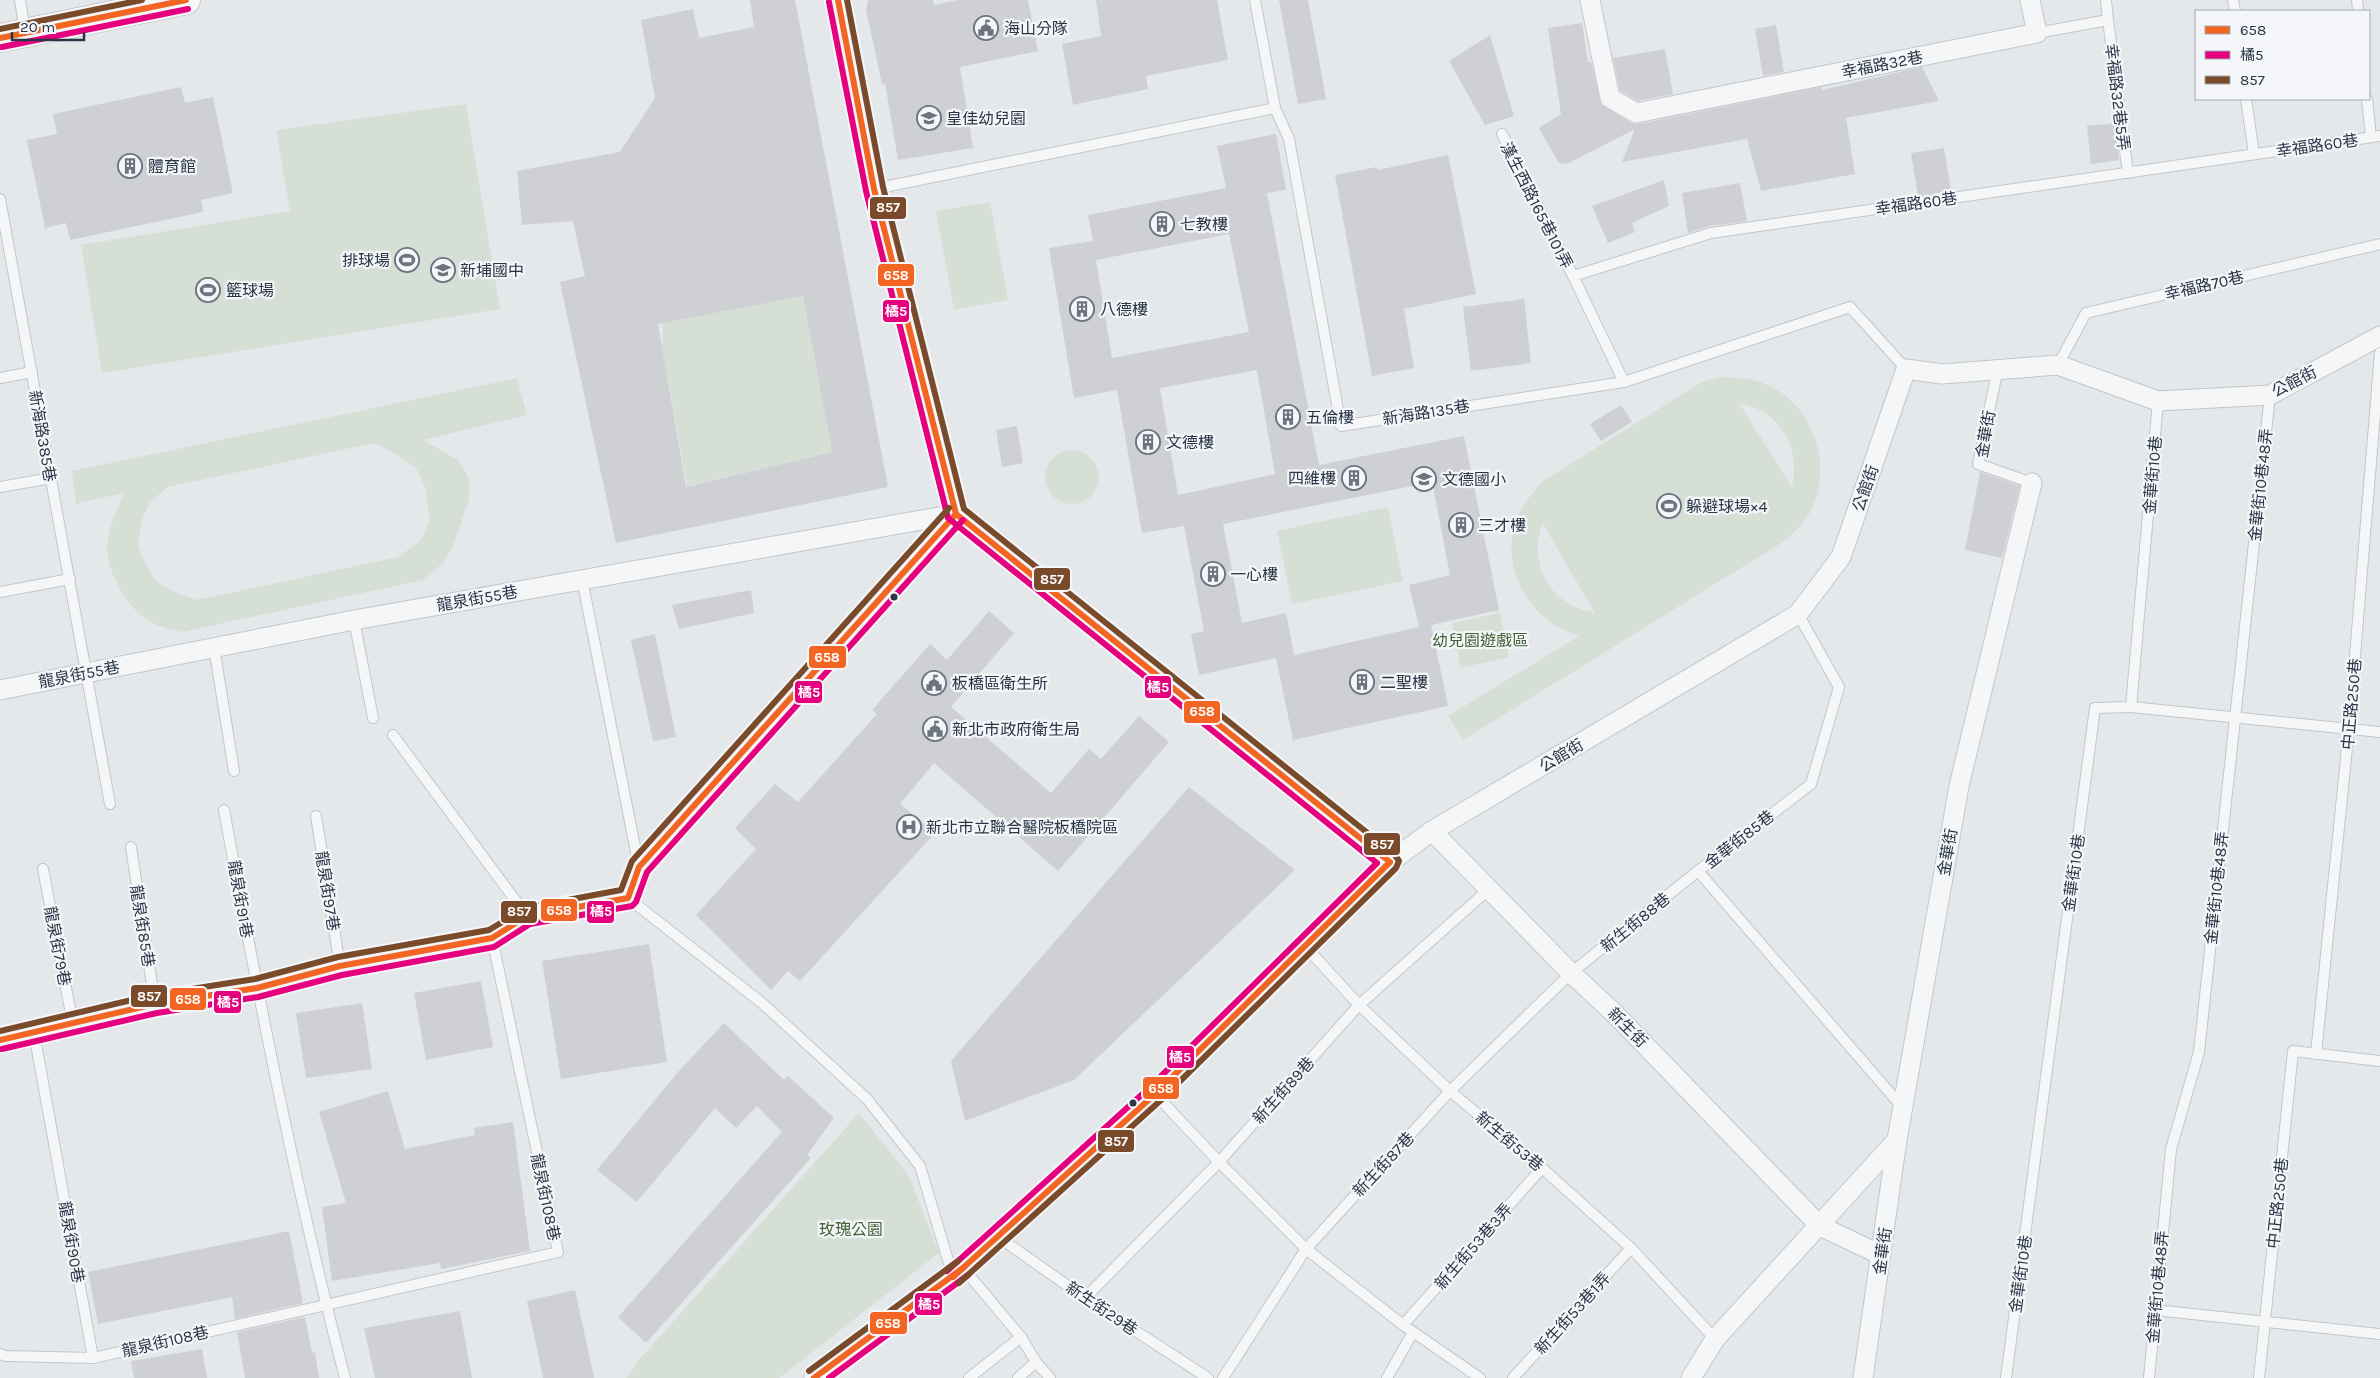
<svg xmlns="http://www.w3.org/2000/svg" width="2380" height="1378" viewBox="0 0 2380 1378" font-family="Karla,'Noto Sans TC',sans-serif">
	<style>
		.green { fill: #d6dfd5; fill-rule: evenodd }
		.building { fill: #ced0d3; fill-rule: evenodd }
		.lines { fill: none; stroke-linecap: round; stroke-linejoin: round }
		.lane-casing { stroke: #c3c6c8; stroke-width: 12 }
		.street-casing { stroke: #c3c6c8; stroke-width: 21 }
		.secondary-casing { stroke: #c3c6c8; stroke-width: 30 }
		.lane { stroke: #f5f6f7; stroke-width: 10 }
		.street { stroke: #f5f6f7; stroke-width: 19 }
		.secondary { stroke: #f8f8f8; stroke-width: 28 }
		.bus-1-casing { stroke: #f4f6f9; stroke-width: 10 }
		.bus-2-casing { stroke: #f4f6f9; stroke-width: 10 }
		.bus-3-casing { stroke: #f4f6f9; stroke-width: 10 }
		.bus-1 { stroke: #f26522; stroke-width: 6 }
		.bus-2 { stroke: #e5007d; stroke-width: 6 }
		.bus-3 { stroke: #7a4b2a; stroke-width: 6 }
		.bus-dot { fill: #293646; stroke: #f4f6f9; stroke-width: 2 }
		.labels { text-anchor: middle; stroke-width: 4.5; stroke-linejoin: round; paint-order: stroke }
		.poi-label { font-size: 16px; fill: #293646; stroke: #f4f6f9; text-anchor: start }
		.street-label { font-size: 16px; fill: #293646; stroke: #f4f6f9 }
		.park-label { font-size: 16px; fill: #416336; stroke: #f4f6f9 }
		.line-badge { stroke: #f4f6f9; stroke-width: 2 }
		.badge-label { font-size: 14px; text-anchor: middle; font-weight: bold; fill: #fff }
	</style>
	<rect width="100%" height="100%" fill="#e5e8ea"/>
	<!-- green -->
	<g class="green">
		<polygon points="466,104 500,309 102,373 81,245 290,211 276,130"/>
		<polygon points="990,202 1008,300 954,310 936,211"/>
		<polygon points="803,296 832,452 687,486 662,347 663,323"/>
		<path d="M1722,377C1735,378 1748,378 1760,382C1813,399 1836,467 1809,514C1802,525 1793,534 1783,542L1463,740L1448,716L1579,636C1527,621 1495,562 1520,511C1526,500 1534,491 1543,481L1702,382ZM1739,403C1780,410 1801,448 1792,487ZM1542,524H1543L1595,613C1550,605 1528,566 1542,524Z"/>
		<path d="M517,378L527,415L423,440L458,460L469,479V499L454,544L443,563L423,580L182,632C172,629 161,627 152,623C130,612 107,573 107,549C107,529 117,512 123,493L76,504L72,471ZM374,443L399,456L416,468L426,490L430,520L420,541L398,557L197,600L172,591L156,581L143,560L138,545L141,523L149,503L168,487Z"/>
		<circle cx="1072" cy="477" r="27"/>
		<polygon points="1388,507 1403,581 1292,604 1277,531"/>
		<polygon points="1500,613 1509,657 1461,668 1452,623"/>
		<polygon points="859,1113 909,1176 939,1253 779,1378 627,1378 638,1361"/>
	</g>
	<!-- building -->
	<g class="building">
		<path d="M750,0H795L888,487L616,543L560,282L585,276L573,221L522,225L517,171L620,152L655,98L641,20L693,9L699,38L754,27ZM803,296L832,452L686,487L658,324Z"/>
		<polygon points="868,0 933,0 934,5 958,0 1028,0 1038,51 960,67 973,148 898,160 885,83 882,84 866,10"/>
		<polygon points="1096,0 1217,0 1228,60 1146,76 1148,89 1073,105 1062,44 1101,36"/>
		<polygon points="1279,0 1308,0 1326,99 1298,104"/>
		<polygon points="1582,23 1588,62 1591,62 1601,104 1631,123 1638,124 1822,87 1822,90 1922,67 1939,101 1846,118 1855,174 1761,191 1747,139 1622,162 1635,129 1567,164 1559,163 1539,128 1561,114 1548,28"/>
		<polygon points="1776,25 1784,72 1763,76 1755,29"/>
		<polygon points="1490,35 1514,116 1485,125 1449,61"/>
		<polygon points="1665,49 1673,94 1638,101 1620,91 1613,58"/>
		<polygon points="181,87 185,103 213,97 233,193 201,200 203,212 70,240 66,223 45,228 27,140 57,134 53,114"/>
		<polygon points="2115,123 2119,160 2091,164 2087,126"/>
		<path d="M1276,134L1286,190L1267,193L1319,465L1464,436L1499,610L1431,625L1448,706L1293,740L1276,658L1199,675L1191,634L1204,631L1184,526L1142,533L1117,390L1074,398L1049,248L1093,241L1088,215L1226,188L1217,146ZM1229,234L1249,332L1112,358L1096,260ZM1257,370L1275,474L1178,495L1160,388ZM1432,482L1450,575L1409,585L1419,627L1294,655L1286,613L1242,623L1223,524Z"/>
		<polygon points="1944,148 1951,191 1918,196 1911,153"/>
		<polygon points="1448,155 1476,294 1404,309 1414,368 1372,376 1335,175 1377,167 1378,170"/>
		<polygon points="1664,180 1669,206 1632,223 1635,232 1608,243 1592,206"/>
		<polygon points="1740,183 1747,221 1710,226 1688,233 1682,193"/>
		<polygon points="1524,299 1531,363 1471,371 1463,307"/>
		<polygon points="1621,405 1632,422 1601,441 1590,424"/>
		<polygon points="1017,426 1023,463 1002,467 996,430"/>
		<polygon points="1980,472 2020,486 2002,558 1965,550"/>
		<polygon points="751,590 754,613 679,629 672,605"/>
		<polygon points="989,611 1014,633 951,707 1051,793 1089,749 1101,759 1139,716 1169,742 1058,871 934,763 900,804 935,833 800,981 788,971 771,990 696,915 756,849 735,828 775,784 798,802 877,714 872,710 930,644 947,660"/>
		<polygon points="655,634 676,737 653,741 631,640"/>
		<polygon points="1189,787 1295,870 1074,1080 965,1121 951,1061"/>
		<polygon points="649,944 667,1062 561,1079 542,961"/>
		<polygon points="481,981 493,1047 426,1060 414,993"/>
		<polygon points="362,1003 372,1069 306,1078 296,1013"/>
		<polygon points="724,1023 784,1080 788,1076 834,1118 807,1155 811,1158 646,1343 618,1317 782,1132 757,1106 736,1128 715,1108 637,1202 597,1170 679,1071"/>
		<polygon points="388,1091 405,1149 475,1135 474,1128 513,1122 530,1251 441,1269 440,1263 332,1281 322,1207 346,1203 319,1112"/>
		<polygon points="289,1231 303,1303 235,1319 232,1297 98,1324 88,1272"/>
		<polygon points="575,1290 594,1378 543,1378 527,1301"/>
		<polygon points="460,1311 472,1378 375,1378 364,1328"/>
		<polygon points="305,1317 312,1353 315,1352 319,1378 245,1378 237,1332"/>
		<polygon points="202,1349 207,1378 134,1378 131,1361"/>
	</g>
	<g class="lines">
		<defs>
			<g id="lane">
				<polyline points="20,0 25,32"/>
				<polyline points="1255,0 1275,108 1289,139 1341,426 1624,382 1850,307 1906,369"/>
				<polyline points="2233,0 2235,11"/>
				<polyline points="2357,0 2358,11"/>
				<polyline points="2108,20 2128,173"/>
				<polyline points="2037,33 2108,20 2106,0"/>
				<polyline points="2246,99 2254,154"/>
				<polyline points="2367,99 2371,137"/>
				<polyline points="1502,134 1573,276"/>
				<polyline points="874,189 1275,108"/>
				<polyline points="0,199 110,804"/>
				<polyline points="2058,365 2086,313 2380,244"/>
				<polyline points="1998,368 1978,464 2032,483"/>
				<polyline points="0,378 32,372"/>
				<polyline points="1624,382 1573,276 1711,233 2380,136"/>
				<polyline points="0,487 51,478"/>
				<polyline points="582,579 639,867"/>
				<polyline points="0,592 70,579"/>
				<polyline points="1798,614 1839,687 1811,784 1698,871 1903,1108"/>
				<polyline points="354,620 373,718"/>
				<polyline points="214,647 234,771"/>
				<polyline points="2131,707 2380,732"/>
				<polyline points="393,735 527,916"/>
				<path d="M224,810C259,1000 296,1191 345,1378"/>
				<polyline points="316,816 340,966"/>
				<polyline points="131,847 155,1004"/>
				<polyline points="43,869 73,1024"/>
				<polyline points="628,898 762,1003 867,1099 920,1166 953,1277"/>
				<polyline points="1304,945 1359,1005 1450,1091 1542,1168 1631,1248 1715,1339"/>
				<polyline points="2316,1054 2349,728 2380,353"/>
				<polyline points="1155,1094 1219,1162 1306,1249 1403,1325 1480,1378"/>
				<polyline points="997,1236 1085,1298 1208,1378"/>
				<polyline points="963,1268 1021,1337 1036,1362 1050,1378"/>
				<polyline points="1085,1298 1219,1162 1359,1005 1489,889"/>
				<polyline points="2155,1310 2380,1334"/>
				<polyline points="1403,1325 1542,1168"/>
				<polyline points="0,1354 6,1356 93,1358 34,1033"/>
				<polyline points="93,1358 558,1252 492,938"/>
				<polyline points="969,1378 1021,1337"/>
				<polyline points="1018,1378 1036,1362"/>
				<polyline points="1223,1378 1306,1249 1450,1091 1571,973 1698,871"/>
				<polyline points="1387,1378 1413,1332"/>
				<polyline points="1513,1378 1631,1248"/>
				<polyline points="2006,1378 2095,708 2131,707 2158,401"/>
				<polyline points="2149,1378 2171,1149 2199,1052 2270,395"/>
				<polyline points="2259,1378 2293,1051 2380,1061"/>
			</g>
			<g id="street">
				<polyline points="838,0 874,189 956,514 1390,862"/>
				<polyline points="1590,0 1610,98 1636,113 2037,33 2030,0"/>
				<polyline points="0,690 354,620 956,514"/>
				<polyline points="1432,831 1571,973 1615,1014 1820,1226 1881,1255"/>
				<polyline points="0,1040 155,1004 257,988 340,966 492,938 527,916 628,898 639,867 956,514"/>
				<polyline points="953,1277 1155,1094 1390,862 1432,831 1798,614 1841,557 1906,369 1942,374 2058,365 2158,401 2270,395 2380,336"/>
				<polyline points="814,1378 962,1269"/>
				<polyline points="1691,1378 1715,1339 1897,1140"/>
				<polyline points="1863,1378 1897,1140 1959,786 2032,483"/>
			</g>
			<polyline id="secondary" points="0,38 186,0"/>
		</defs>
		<!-- lane casing -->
		<use href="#lane" class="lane-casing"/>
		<!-- street casing -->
		<use href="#street" class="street-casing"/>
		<!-- secondary casing -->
		<use href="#secondary" class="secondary-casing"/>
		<!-- lane -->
		<use href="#lane" class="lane"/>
		<!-- street -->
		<use href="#street" class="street"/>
		<!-- secondary -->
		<use href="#secondary" class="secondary"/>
		<defs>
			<g id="bus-1">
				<polyline points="838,0 874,189 956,514 1390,862 1155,1094 953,1277"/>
				<polyline points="0,38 186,0"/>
				<polyline points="0,1040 155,1004 257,988 340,966 492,938 527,916 628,898 639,867 956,514"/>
				<polyline points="814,1378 963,1268"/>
			</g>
			<g id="bus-2">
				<polyline points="829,2 866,191 948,518 1377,863 1149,1088 947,1271"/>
				<polyline points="2,47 188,9"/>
				<polyline points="2,1049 157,1013 258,997 342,975 494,947 530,924 632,906 636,902 647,872 963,520"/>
				<polyline points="829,1378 968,1275"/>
			</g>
			<g id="bus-3">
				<polyline points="847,0 883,187 964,509 1395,855 1399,861 1396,868 1161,1100 959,1283"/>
				<polyline points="0,29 142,0"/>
				<polyline points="0,1031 153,995 255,979 338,957 489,930 525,908 621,890 632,861 949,508"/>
				<polyline points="809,1371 958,1261"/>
			</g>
		</defs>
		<!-- bus-1 casing -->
		<use href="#bus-1" class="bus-1-casing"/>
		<!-- bus-2 casing -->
		<use href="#bus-2" class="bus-2-casing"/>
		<!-- bus-3 casing -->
		<use href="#bus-3" class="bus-3-casing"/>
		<!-- bus-1 -->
		<use href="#bus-1" class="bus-1"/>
		<!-- bus-2 -->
		<use href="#bus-2" class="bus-2"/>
		<!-- bus-3 -->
		<use href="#bus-3" class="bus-3"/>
	</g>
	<!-- icons -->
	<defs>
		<symbol id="civic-ring" viewBox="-11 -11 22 22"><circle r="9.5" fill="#f4f6f9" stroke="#6b747f" stroke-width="1.5"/><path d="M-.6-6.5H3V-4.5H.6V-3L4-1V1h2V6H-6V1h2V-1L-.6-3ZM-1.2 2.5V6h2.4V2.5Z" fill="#6b747f"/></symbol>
		<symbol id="school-ring" viewBox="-11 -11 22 22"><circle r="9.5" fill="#f4f6f9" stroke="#6b747f" stroke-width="1.5"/><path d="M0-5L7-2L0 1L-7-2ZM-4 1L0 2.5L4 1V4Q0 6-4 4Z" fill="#6b747f"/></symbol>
		<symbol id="building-ring" viewBox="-11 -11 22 22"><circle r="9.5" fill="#f4f6f9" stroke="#6b747f" stroke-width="1.5"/><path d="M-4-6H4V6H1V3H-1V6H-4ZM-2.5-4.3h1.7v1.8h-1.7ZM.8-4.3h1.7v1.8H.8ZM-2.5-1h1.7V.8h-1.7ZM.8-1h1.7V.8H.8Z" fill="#6b747f"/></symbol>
		<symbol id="stadium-ring" viewBox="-11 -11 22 22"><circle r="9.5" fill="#f4f6f9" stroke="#6b747f" stroke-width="1.5"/><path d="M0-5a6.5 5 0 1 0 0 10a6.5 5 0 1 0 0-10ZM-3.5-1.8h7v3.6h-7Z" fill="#6b747f"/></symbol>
		<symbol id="hospital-ring" viewBox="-11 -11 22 22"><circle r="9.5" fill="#f4f6f9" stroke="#6b747f" stroke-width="1.5"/><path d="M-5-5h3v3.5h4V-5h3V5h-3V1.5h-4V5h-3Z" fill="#6b747f"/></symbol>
	</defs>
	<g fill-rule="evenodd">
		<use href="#civic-ring" x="972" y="14" width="28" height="28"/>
		<use href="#school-ring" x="915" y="104" width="28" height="28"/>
		<use href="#building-ring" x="116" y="152" width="28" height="28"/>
		<use href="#building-ring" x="1148" y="210" width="28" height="28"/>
		<use href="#stadium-ring" x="393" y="246" width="28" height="28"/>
		<use href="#school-ring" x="429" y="256" width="28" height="28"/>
		<use href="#stadium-ring" x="194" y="276" width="28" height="28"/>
		<use href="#building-ring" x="1068" y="295" width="28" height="28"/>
		<use href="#building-ring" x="1274" y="403" width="28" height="28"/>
		<use href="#building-ring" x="1134" y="428" width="28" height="28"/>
		<use href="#building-ring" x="1340" y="464" width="28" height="28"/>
		<use href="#school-ring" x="1410" y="465" width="28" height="28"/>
		<use href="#stadium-ring" x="1655" y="492" width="28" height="28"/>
		<use href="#building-ring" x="1447" y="511" width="28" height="28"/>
		<use href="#building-ring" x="1199" y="560" width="28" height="28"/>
		<use href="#building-ring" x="1348" y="668" width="28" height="28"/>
		<use href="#civic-ring" x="920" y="669" width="28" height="28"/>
		<use href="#civic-ring" x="921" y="715" width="28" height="28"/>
		<use href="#hospital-ring" x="895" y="813" width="28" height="28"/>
	</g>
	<!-- markers -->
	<g class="bus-dot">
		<circle cx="894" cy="597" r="4.5"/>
		<circle cx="1133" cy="1103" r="4.5"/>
	</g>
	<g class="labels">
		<!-- poi labels -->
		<g class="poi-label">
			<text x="1004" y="34">海山分隊</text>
			<text x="946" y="124">皇佳幼兒園</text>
			<text x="148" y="172">體育館</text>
			<text x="1180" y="230">七教樓</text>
			<text x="390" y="266" text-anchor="end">排球場</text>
			<text x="460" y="276">新埔國中</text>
			<text x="226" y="296">籃球場</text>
			<text x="1100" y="315">八德樓</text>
			<text x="1306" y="423">五倫樓</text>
			<text x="1166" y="448">文德樓</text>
			<text x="1336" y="484" text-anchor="end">四維樓</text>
			<text x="1442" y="485">文德國小</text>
			<text x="1686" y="512">躲避球場×4</text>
			<text x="1478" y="531">三才樓</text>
			<text x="1230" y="580">一心樓</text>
			<text x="1380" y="688">二聖樓</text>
			<text x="952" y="689">板橋區衛生所</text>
			<text x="952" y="735">新北市政府衛生局</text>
			<text x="926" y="833">新北市立聯合醫院板橋院區</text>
		</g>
		<!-- street labels -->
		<g class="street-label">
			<text transform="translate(1882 64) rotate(-11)" y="6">幸福路32巷</text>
			<text transform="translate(2118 97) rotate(83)" y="6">幸福路32巷5弄</text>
			<text transform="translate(2317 145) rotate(-8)" y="6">幸福路60巷</text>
			<text transform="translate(1916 203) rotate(-8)" y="6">幸福路60巷</text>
			<text transform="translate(1537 205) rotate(63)" y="6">漢生西路165巷101弄</text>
			<text transform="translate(2204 285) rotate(-13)" y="6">幸福路70巷</text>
			<text transform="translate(2294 381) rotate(-27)" y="6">公館街</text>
			<text transform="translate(1426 412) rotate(-9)" y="6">新海路135巷</text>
			<text transform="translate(1985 434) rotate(-80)" y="6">金華街</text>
			<text transform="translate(43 436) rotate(80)" y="6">新海路385巷</text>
			<text transform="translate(2152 475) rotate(-85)" y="6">金華街10巷</text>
			<text transform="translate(2260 485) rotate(-84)" y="6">金華街10巷48弄</text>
			<text transform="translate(1865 488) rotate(-71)" y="6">公館街</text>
			<text transform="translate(477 598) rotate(-10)" y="6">龍泉街55巷</text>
			<text transform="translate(79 674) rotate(-11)" y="6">龍泉街55巷</text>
			<text transform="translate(2351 704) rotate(-85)" y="6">中正路250巷</text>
			<text transform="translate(1561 755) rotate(-31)" y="6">公館街</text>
			<text transform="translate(1739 839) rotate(-38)" y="6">金華街85巷</text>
			<text transform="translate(1947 852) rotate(-80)" y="6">金華街</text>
			<text transform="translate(2073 873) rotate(-82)" y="6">金華街10巷</text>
			<text transform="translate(2216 888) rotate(-84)" y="6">金華街10巷48弄</text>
			<text transform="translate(328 891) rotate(81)" y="6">龍泉街97巷</text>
			<text transform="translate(241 899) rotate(80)" y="6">龍泉街91巷</text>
			<text transform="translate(1635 922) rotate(-39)" y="6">新生街88巷</text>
			<text transform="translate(143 926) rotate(81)" y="6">龍泉街85巷</text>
			<text transform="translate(58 946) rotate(79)" y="6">龍泉街79巷</text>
			<text transform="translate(1628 1027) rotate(45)" y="6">新生街</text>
			<text transform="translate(1283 1090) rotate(-48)" y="6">新生街89巷</text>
			<text transform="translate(1510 1141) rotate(40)" y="6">新生街53巷</text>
			<text transform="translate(1383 1164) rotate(-47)" y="6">新生街87巷</text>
			<text transform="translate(546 1197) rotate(78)" y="6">龍泉街108巷</text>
			<text transform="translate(2277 1203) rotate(-84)" y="6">中正路250巷</text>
			<text transform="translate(72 1242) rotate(80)" y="6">龍泉街90巷</text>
			<text transform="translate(1473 1246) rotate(-49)" y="6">新生街53巷3弄</text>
			<text transform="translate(1882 1251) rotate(-82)" y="6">金華街</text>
			<text transform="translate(2020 1274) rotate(-82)" y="6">金華街10巷</text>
			<text transform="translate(2157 1287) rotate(-85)" y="6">金華街10巷48弄</text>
			<text transform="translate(1102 1308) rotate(34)" y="6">新生街29巷</text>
			<text transform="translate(1572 1313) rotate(-48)" y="6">新生街53巷1弄</text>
			<text transform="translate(165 1341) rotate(-13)" y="6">龍泉街108巷</text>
		</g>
		<!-- park labels -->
		<g class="park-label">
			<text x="1480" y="646">幼兒園遊戲區</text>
			<text x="851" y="1235">玫瑰公園</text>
		</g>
	</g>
	<g class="line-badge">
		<rect x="869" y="196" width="38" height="24" rx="5" fill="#7a4b2a"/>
		<rect x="877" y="263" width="38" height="24" rx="5" fill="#f26522"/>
		<rect x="882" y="299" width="28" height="24" rx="5" fill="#e5007d"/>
		<rect x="1033" y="567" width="38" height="24" rx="5" fill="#7a4b2a"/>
		<rect x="808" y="645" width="39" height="24" rx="5" fill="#f26522"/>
		<rect x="1144" y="675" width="28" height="24" rx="5" fill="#e5007d"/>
		<rect x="794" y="680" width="29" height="24" rx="5" fill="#e5007d"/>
		<rect x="1183" y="700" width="38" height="24" rx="5" fill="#f26522"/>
		<rect x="1363" y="832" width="38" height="24" rx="5" fill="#7a4b2a"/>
		<rect x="540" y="898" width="38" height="24" rx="5" fill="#f26522"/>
		<rect x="586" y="900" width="29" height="24" rx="5" fill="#e5007d"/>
		<rect x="500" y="900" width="38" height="24" rx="5" fill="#7a4b2a"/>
		<rect x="130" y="984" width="38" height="24" rx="5" fill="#7a4b2a"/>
		<rect x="169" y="987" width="38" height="24" rx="5" fill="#f26522"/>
		<rect x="213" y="990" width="29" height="24" rx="5" fill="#e5007d"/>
		<rect x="1166" y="1045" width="29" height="24" rx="5" fill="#e5007d"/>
		<rect x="1142" y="1076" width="38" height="24" rx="5" fill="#f26522"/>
		<rect x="1097" y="1129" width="38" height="24" rx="5" fill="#7a4b2a"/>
		<rect x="914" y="1292" width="29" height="24" rx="5" fill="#e5007d"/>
		<rect x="869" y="1311" width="39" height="24" rx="5" fill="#f26522"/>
	</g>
	<g class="badge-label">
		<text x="888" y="212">857</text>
		<text x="896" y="280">658</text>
		<text x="896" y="316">橘5</text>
		<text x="1052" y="584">857</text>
		<text x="827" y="662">658</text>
		<text x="1158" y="692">橘5</text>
		<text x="809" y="697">橘5</text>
		<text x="1202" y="716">658</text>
		<text x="1382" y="849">857</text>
		<text x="559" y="915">658</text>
		<text x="601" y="916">橘5</text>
		<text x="519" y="916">857</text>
		<text x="149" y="1001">857</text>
		<text x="188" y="1004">658</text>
		<text x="228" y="1007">橘5</text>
		<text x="1180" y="1062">橘5</text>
		<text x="1161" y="1093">658</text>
		<text x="1116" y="1146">857</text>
		<text x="929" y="1309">橘5</text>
		<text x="888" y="1328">658</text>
	</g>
	<!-- legend -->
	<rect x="2195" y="10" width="175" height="90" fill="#f4f6f9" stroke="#a3a9b1"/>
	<rect x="2205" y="26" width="25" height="8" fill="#f26522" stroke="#a3a9b1"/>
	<text x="2240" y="35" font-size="15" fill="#293646">658</text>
	<rect x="2205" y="51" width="25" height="8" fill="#e5007d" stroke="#a3a9b1"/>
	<text x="2240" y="60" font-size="15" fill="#293646">橘5</text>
	<rect x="2205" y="76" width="25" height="8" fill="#7a4b2a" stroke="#a3a9b1"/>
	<text x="2240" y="85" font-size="15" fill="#293646">857</text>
	<!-- scale -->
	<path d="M12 32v8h72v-8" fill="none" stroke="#293646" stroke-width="2.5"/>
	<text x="20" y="32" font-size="15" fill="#293646" stroke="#f4f6f9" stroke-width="4" paint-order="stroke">20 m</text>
</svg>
